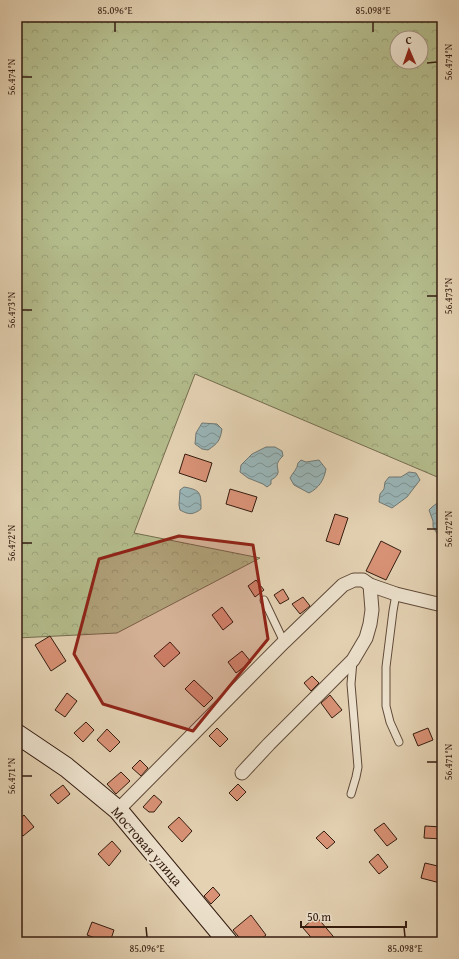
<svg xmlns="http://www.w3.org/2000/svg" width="459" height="959" viewBox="0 0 459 959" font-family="'Gentium Book Plus',serif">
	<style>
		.forest { fill: url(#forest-crowns); stroke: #746c4e; fill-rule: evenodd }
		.water { fill: url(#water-waves); stroke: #717874 }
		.building { fill: #d99276; stroke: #341c10 }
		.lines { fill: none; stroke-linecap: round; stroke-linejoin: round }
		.lane-casing { stroke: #604a39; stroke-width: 9 }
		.street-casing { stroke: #604a39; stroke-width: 15 }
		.secondary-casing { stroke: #341c10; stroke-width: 21 }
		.lane { stroke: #ede2ce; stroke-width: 7 }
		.street { stroke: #ede2ce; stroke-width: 13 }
		.secondary { stroke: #ede2ce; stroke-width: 19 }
		.marked { fill: #8f2418; fill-opacity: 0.2; stroke: #8f2418; stroke-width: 3; stroke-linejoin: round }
		.ticks { fill: none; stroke: #341c10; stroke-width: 1.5 }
		.labels { text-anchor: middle; stroke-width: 4; stroke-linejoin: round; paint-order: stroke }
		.street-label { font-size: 14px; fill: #341c10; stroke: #ede2ce }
		.neatline { fill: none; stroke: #341c10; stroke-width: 1.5 }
		.ticks-label { font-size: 10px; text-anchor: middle; fill: #341c10 }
	</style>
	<defs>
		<pattern id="forest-crowns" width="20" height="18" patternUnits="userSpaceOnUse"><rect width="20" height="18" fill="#b4bc8c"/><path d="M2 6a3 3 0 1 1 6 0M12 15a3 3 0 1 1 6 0" fill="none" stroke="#9ba178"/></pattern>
		<pattern id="water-waves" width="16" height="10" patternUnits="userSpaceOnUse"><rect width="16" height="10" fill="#99b5b7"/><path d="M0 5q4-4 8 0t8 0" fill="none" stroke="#7e9293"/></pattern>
	</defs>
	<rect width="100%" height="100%" fill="#e4d2b3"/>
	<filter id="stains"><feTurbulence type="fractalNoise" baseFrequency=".005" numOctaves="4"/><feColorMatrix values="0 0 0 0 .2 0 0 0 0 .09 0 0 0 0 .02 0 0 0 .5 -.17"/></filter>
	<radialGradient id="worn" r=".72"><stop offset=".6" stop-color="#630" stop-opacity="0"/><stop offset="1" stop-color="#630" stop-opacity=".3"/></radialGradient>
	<!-- forest -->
	<path class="forest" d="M17,17H442V479L195,374L134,533L260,558L117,633L17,638ZM397,38H421V62H397Z"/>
	<!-- water -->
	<g class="water">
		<path d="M202,423L217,424L222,429C220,441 218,443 208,450L202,449L195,444L196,433Z"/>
		<path d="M266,447H275L282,451L283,456C272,466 281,469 277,475C276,477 273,479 271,480V484L267,487L263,484L248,478L240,472L241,465L252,454Z"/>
		<path d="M301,460L306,462L319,460L326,469C324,480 319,488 309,493L294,485L290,478C293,472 297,470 298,463Z"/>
		<polygon points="409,472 416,473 420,480 407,497 392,508 379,502 380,494 384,489 385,482 389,477 401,477"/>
		<path d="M184,487C201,490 201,493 201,509C193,515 189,515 180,510L179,505L180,490Z"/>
		<polygon points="440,501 442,501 442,540 441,540 433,527 433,521 429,510 432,507"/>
	</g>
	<!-- building -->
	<g class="building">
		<polygon points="185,454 212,463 206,482 179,473"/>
		<polygon points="230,489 257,497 252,512 226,504"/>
		<polygon points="335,514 348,518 339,545 326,541"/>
		<polygon points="381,541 401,551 386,580 366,571"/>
		<polygon points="256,580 264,590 255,597 248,586"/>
		<polygon points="283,589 289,599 280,604 274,595"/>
		<polygon points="303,597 310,606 300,614 292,604"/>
		<polygon points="222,607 233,622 223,630 212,615"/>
		<polygon points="50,636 66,661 51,671 35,645"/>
		<polygon points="170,642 180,653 164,667 154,656"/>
		<polygon points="242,651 251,662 236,673 228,662"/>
		<polygon points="312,676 319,683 311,691 304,683"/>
		<polygon points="194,680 213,698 204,707 185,689"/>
		<polygon points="67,693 77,701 65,717 55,710"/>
		<polygon points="330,695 342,710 332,718 321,703"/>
		<polygon points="86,722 94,730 83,742 74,733"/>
		<polygon points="217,728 228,739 220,747 209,736"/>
		<polygon points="428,728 433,740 418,746 413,734"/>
		<polygon points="107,729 120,742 110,752 97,740"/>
		<polygon points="140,760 148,768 141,776 132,768"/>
		<polygon points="121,772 130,781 116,794 107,784"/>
		<polygon points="238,784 246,792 237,801 229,793"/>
		<polygon points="63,785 70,794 58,804 50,795"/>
		<polygon points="154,795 162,802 154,812 149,812 143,807"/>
		<polygon points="24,815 34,827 23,836 17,829 17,821"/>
		<polygon points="179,817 192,831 182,842 168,827"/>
		<polygon points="384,823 397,839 387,846 374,830"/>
		<polygon points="425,826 442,827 442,839 424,838"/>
		<polygon points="324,831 335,842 327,849 316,838"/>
		<polygon points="112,841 121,851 109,866 98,854"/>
		<polygon points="378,854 388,867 379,874 369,862"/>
		<polygon points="425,863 442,867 442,876 440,883 421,878"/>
		<polygon points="213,887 220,895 211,904 204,896"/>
		<polygon points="251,915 266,935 257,942 243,942 233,930"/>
		<polygon points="316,916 338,942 315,942 303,928"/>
		<polygon points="92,922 114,930 110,942 106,942 87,935"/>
	</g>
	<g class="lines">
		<defs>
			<g id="lane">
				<polyline points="396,594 393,611 386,667 386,706 390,722 399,742"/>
				<polyline points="264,600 284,642"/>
				<polyline points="351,794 356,777 358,767 351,684 353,661"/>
			</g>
			<g id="street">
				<polyline points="242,773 269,744 353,660 366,638 370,624 372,610 370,585"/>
				<polyline points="118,810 284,642 343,585 354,580 363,580 370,585 396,594 442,605"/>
			</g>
			<polyline id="secondary" points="17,734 66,767 118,810 228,942"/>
		</defs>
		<!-- lane casing -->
		<use href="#lane" class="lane-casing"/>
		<!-- street casing -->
		<use href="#street" class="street-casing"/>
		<!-- secondary casing -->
		<use href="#secondary" class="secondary-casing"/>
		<!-- lane -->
		<use href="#lane" class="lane"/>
		<!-- street -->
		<use href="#street" class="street"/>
		<!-- secondary -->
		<use href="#secondary" class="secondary"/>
	</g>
	<!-- marked area -->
	<path class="marked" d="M179,536L253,545L268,639L193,731L103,704L74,654L99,559Z"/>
	<!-- ticks -->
	<path class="ticks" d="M115,22V32M373,22V32M427,63L437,62M22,77H32M427,296H437M22,310H32M427,529H437M22,543H32M427,762H437M22,776H32M146,927L147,937M404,927L405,937"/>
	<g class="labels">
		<!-- street labels -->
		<g class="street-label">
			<text transform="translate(147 846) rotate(49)" y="5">Мостовая улица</text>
		</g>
	</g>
	<!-- margin -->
	<rect width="459" height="959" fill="none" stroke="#e4d2b3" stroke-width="44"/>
	<!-- north arrow -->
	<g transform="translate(409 50) rotate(358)"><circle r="19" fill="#ede2ce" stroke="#a39382"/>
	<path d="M0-3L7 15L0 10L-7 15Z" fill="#8f2418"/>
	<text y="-6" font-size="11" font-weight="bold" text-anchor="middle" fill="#341c10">С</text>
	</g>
	<!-- scale -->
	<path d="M301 921v6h105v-6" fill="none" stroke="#341c10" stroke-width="2"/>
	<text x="307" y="921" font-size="12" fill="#341c10" stroke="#ede2ce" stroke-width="3" paint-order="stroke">50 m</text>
	<rect x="22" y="22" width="415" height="915" class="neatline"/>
	<g class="ticks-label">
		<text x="115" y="14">85.096°E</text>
		<text x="373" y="14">85.098°E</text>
		<text transform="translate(448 62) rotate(-90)" y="4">56.474°N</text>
		<text transform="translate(11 77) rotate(-90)" y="4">56.474°N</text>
		<text transform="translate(448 296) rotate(-90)" y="4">56.473°N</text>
		<text transform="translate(11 310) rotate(-90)" y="4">56.473°N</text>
		<text transform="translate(448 529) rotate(-90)" y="4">56.472°N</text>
		<text transform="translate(11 543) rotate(-90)" y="4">56.472°N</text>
		<text transform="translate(448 762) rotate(-90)" y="4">56.471°N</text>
		<text transform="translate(11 776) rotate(-90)" y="4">56.471°N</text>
		<text x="147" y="952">85.096°E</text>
		<text x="405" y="952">85.098°E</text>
	</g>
	<rect width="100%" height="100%" filter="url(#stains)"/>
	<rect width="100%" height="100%" fill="url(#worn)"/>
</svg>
